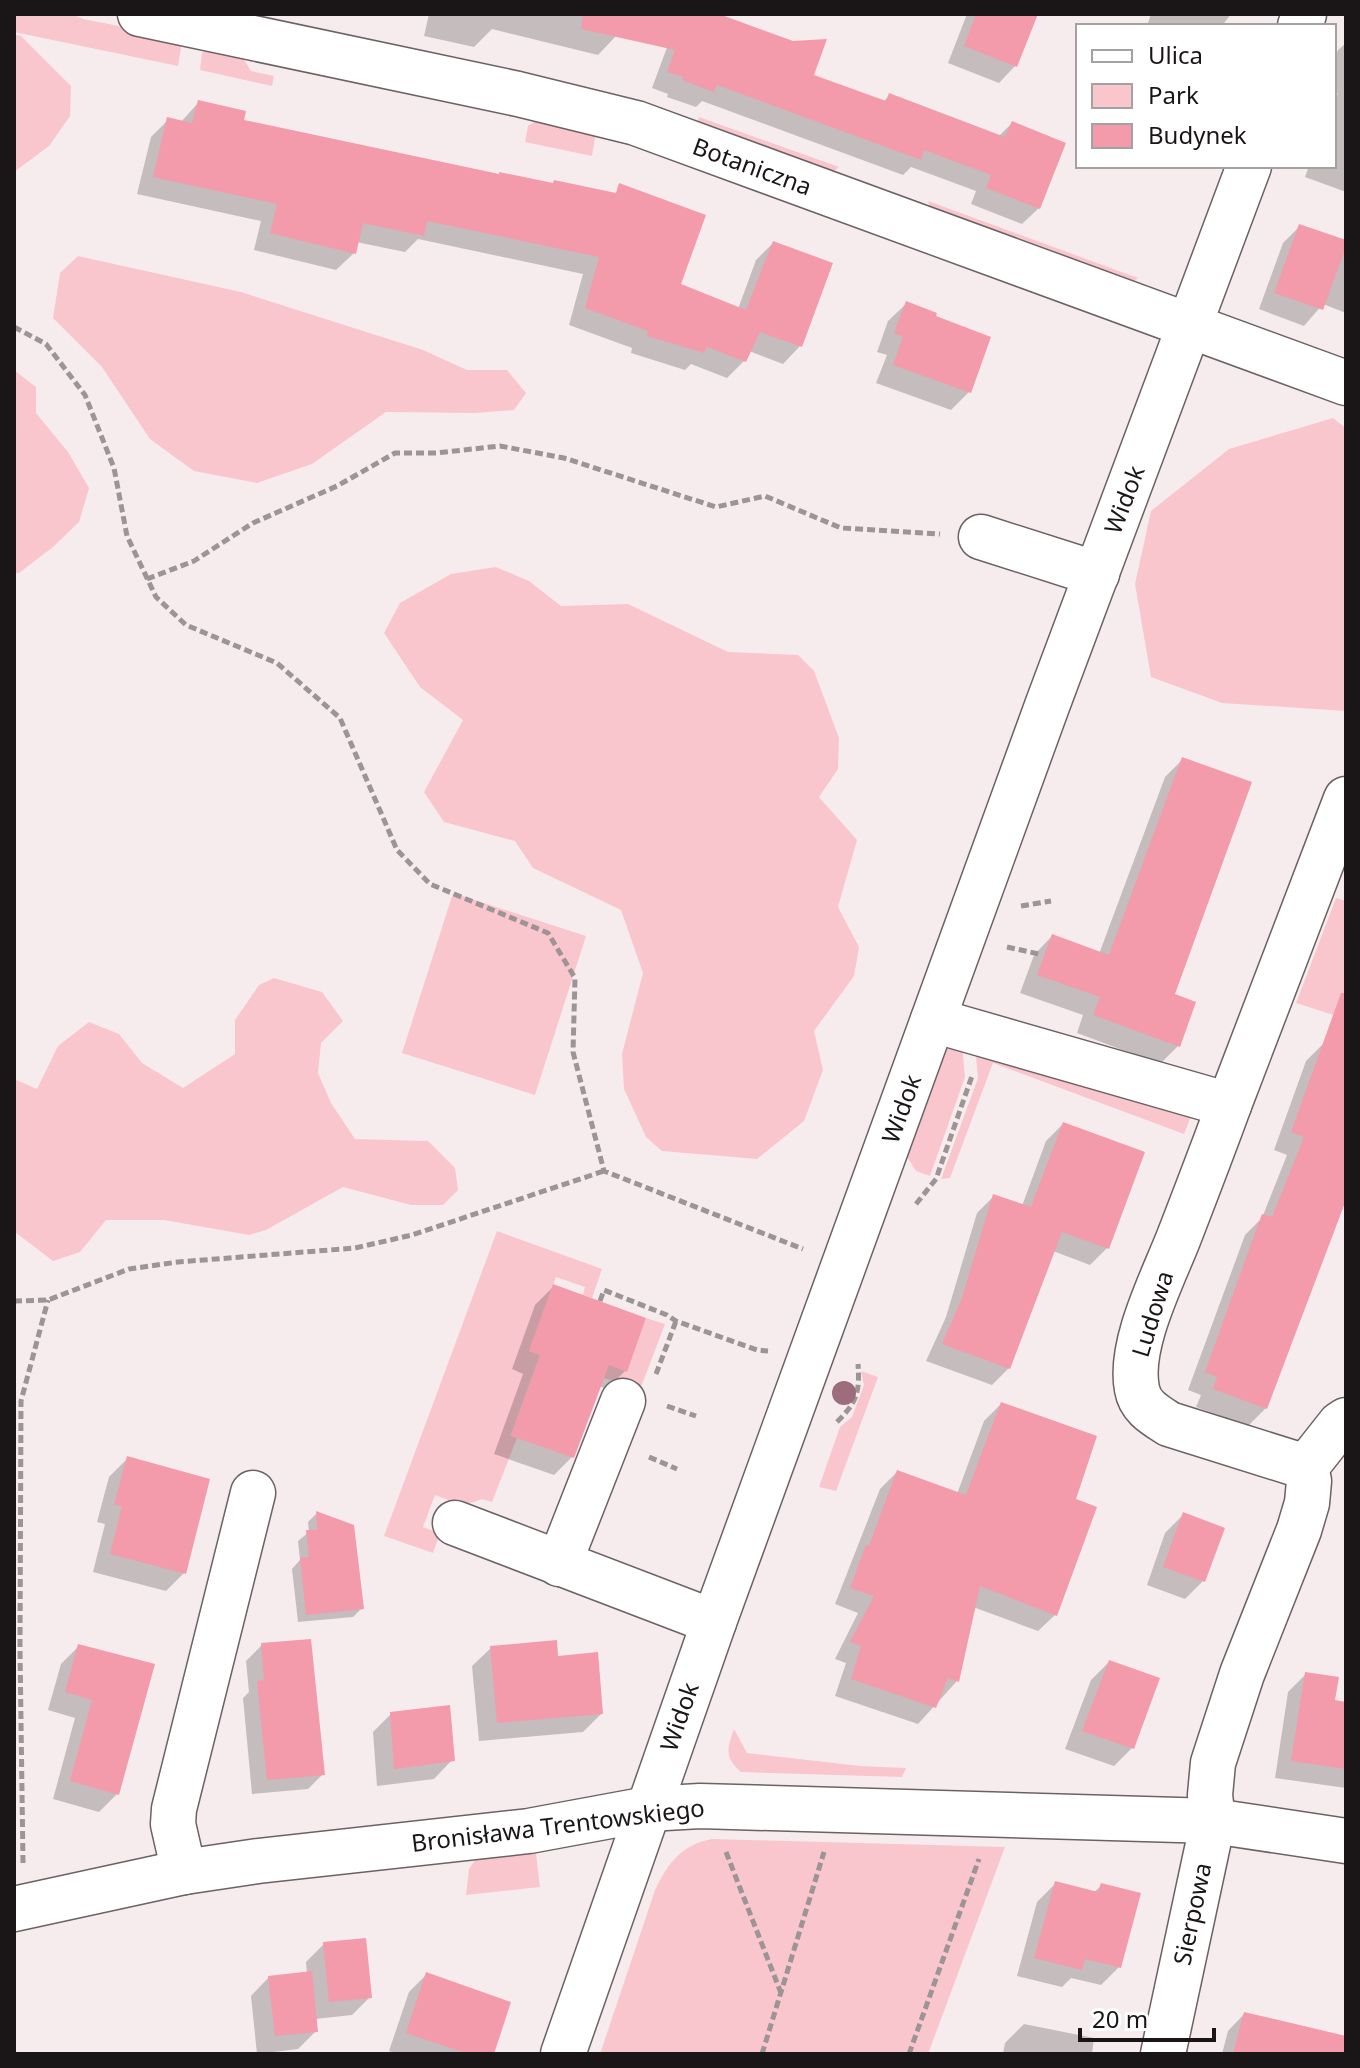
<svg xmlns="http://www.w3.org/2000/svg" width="1360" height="2068" viewBox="0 0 1360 2068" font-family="'Noto Sans',sans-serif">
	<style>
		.green { fill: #fac6ce }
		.shadow { fill: #0003 }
		.building { fill: #f39aab }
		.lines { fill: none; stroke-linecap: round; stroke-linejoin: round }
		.minor-casing { stroke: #6b6263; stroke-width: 47 }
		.path { stroke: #9c9495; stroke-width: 5; stroke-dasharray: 8 4; stroke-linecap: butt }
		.minor { stroke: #fff; stroke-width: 44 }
		.tree { fill: #9d6d7d }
		.labels { text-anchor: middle; stroke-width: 7; stroke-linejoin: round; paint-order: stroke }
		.street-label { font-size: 24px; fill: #1a1617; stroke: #fff }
	</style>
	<rect width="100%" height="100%" fill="#f7eced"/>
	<!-- green -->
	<g class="green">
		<polygon points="14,14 72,14 83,19 176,37 181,48 178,66 14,32"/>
		<polygon points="14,34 21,36 71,86 70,116 49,146 14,172"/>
		<polygon points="211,46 240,53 251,71 274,76 272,86 200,70 202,53"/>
		<polygon points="542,117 596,132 592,156 525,142 528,126"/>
		<polygon points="699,117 839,167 826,177 695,129"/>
		<polygon points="928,201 1138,278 1123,290 931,211"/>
		<polygon points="78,256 241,292 423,350 467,370 507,370 526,393 514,410 476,413 386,412 312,464 257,483 194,471 150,439 102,367 53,318 60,273"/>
		<polygon points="14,370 36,387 36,413 68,452 89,488 79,522 53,547 19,573 14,573"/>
		<polygon points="1333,418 1346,428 1346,711 1222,703 1151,677 1135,584 1151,511 1229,449"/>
		<polygon points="496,567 529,581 561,606 628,604 728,652 798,655 814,671 839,738 838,769 819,797 857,840 838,907 859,947 854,976 814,1031 823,1070 804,1121 757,1159 662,1151 646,1137 624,1089 622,1054 643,973 621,910 533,868 515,841 444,822 424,792 463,720 420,687 384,633 400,603 451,574"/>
		<polygon points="453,893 586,936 535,1095 402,1053"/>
		<polygon points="1336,898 1346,901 1346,1019 1296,1003"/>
		<polygon points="274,978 322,992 343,1021 321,1043 318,1073 331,1103 355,1139 428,1141 455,1168 458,1190 443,1205 411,1205 343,1187 266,1230 249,1235 164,1220 106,1220 80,1252 53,1261 15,1232 14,1079 37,1089 58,1046 89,1022 119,1034 142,1063 183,1088 235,1054 235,1020 259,985"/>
		<polygon points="962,1044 965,1077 930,1176 916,1171 907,1157 945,1050"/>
		<polygon points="975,1046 1193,1111 1184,1134 993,1063 950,1178 941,1179 978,1078"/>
		<path d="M497,1231L602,1269L592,1298L583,1295L585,1287L556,1277L529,1351L540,1355L511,1435L517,1438L492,1502L482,1499C462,1508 455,1502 435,1495L423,1527L440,1533L433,1553L384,1536Z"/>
		<polygon points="646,1318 665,1324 641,1387 637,1389 604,1378 601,1362 627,1371"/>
		<polygon points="861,1371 878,1377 836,1491 819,1487 840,1427 852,1417 864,1385"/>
		<path d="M734,1729L747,1753L860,1766L906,1768L902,1777L741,1772C724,1757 727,1749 734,1729Z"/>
		<path d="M712,1839L1005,1847L928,2054H600L655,1890C668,1863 681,1845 712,1839Z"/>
		<polygon points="536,1853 540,1887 466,1895 469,1869 476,1859"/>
	</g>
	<!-- shadow -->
	<g class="shadow">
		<polygon points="429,14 621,14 616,36 598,55 492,29 474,47 424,36"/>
		<polygon points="684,14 713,14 812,76 883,102 890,95 999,136 1012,123 1039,208 1022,224 971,204 976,191 911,167 903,175 702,101 696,107 667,97 668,94 652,88 676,23"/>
		<polygon points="967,14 1035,14 1015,66 999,83 948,63"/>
		<polygon points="1151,14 1231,14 1222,26 1147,26"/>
		<polygon points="1346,43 1346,192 1305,177 1309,166 1334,166 1334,103 1338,93 1334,92 1334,61 1338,50"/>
		<polygon points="198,103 738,309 756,260 773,243 830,264 800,346 783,364 749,351 744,361 727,378 691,364 685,370 631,353 632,348 569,325 583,274 418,239 405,252 356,242 354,253 336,270 254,250 261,221 137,194 151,137 168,120 180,123"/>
		<polygon points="1300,226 1346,242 1346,313 1323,304 1304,326 1259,309 1283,243"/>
		<polygon points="907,303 933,317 989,338 969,392 951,410 876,383 887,355 877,352 888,321"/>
		<polygon points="1183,759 1172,996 1178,1046 1160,1064 1077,1033 1083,1015 1020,993 1034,955 1052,936 1099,954 1165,777"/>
		<polygon points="1325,1042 1346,1050 1346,1194 1266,1408 1248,1426 1196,1407 1201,1395 1188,1390 1245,1235 1262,1218 1287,1155 1274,1150 1306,1061"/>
		<polygon points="1063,1124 1107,1248 1090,1265 1053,1251 1009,1368 992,1385 926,1361 946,1317 977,1213 994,1196 1022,1206 1046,1141"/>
		<polygon points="553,1287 625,1371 607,1389 599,1386 572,1457 554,1475 494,1454 523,1374 512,1369 535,1305"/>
		<polygon points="1001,1404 1074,1500 1055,1615 1038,1631 973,1607 957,1681 918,1724 835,1696 846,1663 835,1659 858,1613 835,1604 880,1489 897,1472 957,1494 984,1421"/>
		<polygon points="127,1459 184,1573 166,1591 93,1572 105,1524 97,1522 109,1477"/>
		<polygon points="316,1514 362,1608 353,1617 298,1622 292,1569 300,1560 298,1541 309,1532 308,1522"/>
		<polygon points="1183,1515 1203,1581 1185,1599 1147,1585 1165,1533"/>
		<polygon points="262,1645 323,1774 308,1789 252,1794 243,1698 249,1692 246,1661"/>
		<polygon points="79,1646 117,1794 99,1812 53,1799 75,1718 48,1710 61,1664"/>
		<polygon points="491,1648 557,1658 601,1714 583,1732 479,1741 472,1666"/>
		<polygon points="1109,1662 1132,1748 1114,1766 1065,1749 1091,1680"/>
		<polygon points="1306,1674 1333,1702 1346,1704 1346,1788 1275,1778 1288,1692"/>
		<polygon points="391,1714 452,1760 434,1779 377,1786 373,1732"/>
		<polygon points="1055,1884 1093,1893 1102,1885 1119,1967 1101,1985 1071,1978 1062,1987 1017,1976 1037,1902"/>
		<polygon points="324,1944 370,1997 352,2015 315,2019 316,2031 298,2049 257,2054 251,1996 269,1977 307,1974 306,1962"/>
		<polygon points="427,1974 492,2054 397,2054 389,2051 409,1992"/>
		<polygon points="1244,2014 1332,2054 1222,2054 1228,2031"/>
		<polygon points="1024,2024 1094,2038 1092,2054 1003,2054 1005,2043"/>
	</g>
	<!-- building -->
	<g class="building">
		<polygon points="583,14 719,14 793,41 827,39 814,75 886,101 889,93 1005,137 1012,121 1066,143 1040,209 986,188 991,175 924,150 921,160 717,85 714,92 682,80 683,77 667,72 675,50 581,29"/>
		<polygon points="976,14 1038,14 1017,67 964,46"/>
		<polygon points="198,100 246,111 244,120 499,174 499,172 553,183 554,180 616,193 619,183 706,215 681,284 746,310 773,241 833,263 802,347 760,332 746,362 707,347 704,353 647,336 648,331 585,308 599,257 427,221 424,236 363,223 356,254 270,233 277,204 153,177 167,117 192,123"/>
		<polygon points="1299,224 1346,240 1346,247 1323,310 1274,293"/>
		<polygon points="906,301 937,313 936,316 991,337 971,393 893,365 903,337 894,333"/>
		<polygon points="1182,757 1252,782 1175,994 1196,1002 1180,1047 1093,1015 1100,997 1037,975 1052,934 1109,955"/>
		<polygon points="1341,993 1346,993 1346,1200 1267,1409 1213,1389 1217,1377 1205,1372 1262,1214 1272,1217 1304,1137 1291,1132"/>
		<polygon points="1063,1122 1145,1152 1109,1249 1062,1232 1010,1369 942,1344 962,1298 993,1194 1031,1207"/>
		<polygon points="553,1284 646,1318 627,1372 609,1365 574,1458 511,1436 540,1355 529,1351"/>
		<polygon points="1001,1402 1097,1436 1076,1499 1097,1507 1057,1616 980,1586 959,1682 948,1678 936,1708 851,1679 861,1646 850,1642 874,1596 850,1588 866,1545 869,1546 897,1470 966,1495"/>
		<polygon points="127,1456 210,1479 186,1574 110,1554 122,1506 114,1505"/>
		<polygon points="316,1511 354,1525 364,1609 306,1615 300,1558 309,1557 306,1530 317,1530"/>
		<polygon points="1183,1512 1225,1528 1205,1582 1163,1567"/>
		<polygon points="311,1639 325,1775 267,1780 257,1681 264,1680 261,1643"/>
		<polygon points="557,1640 558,1656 598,1652 603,1714 497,1723 490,1646"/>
		<polygon points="78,1644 155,1664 119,1795 70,1781 92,1700 65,1692"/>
		<polygon points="1109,1660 1160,1678 1134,1749 1082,1731"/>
		<polygon points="1305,1672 1339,1677 1335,1700 1346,1702 1346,1769 1291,1761"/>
		<polygon points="450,1705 455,1761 394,1769 390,1712"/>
		<polygon points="1055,1881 1098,1892 1101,1883 1141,1893 1121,1968 1085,1959 1082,1970 1034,1958"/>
		<polygon points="366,1938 372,1998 329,2002 323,1942"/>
		<polygon points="312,1971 318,2032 275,2036 268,1976"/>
		<polygon points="426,1972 511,2002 494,2054 468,2054 406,2033"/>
		<polygon points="1244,2012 1346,2036 1346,2054 1233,2054"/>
	</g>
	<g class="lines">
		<defs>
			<g id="minor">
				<polyline points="140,14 518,94 636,123 1346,383"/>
				<polyline points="1300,26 1304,14"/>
				<polyline points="981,537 1097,574"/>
				<polyline points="933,1020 1229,1105 1346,799"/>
				<path d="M1229,1105C1213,1149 1196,1193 1179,1237C1163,1278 1128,1345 1137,1389C1140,1407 1155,1415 1169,1424L1306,1467"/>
				<polyline points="455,1523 714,1622"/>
				<polyline points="559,1564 623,1401"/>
				<polyline points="184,1872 173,1824 174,1809 253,1493"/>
				<polyline points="14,1909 184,1872 258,1861 529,1831 648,1809 700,1806 1213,1821 1346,1841"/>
				<polyline points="563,2054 714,1622 1047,706 1249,166"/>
				<polyline points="1163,2054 1213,1821 1210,1795 1213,1763 1242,1674 1299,1530 1307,1503 1309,1481 1306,1467 1340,1424 1346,1420"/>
			</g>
		</defs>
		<!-- minor casing -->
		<use href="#minor" class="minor-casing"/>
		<!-- path -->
		<g class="path">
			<polyline points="14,327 46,344 85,395 114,468 127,536 156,597 186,625 277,663 340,718 397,850 430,884 548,933 575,978 573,1052 604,1171 803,1249"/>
			<polyline points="147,579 194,561 253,523 337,486 395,453 436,453 500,446 564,458 716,507 765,496 841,528 940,534"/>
			<polyline points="1021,906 1051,901"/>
			<polyline points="1007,947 1039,954"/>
			<polyline points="916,1204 936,1179 972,1076"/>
			<polyline points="14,1301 48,1300 129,1269 178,1262 355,1248 412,1235 604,1171"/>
			<polyline points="600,1301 604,1290 667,1315 676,1321 757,1350 768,1351"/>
			<polyline points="656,1374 676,1321"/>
			<polyline points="667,1406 696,1416"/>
			<path d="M837,1422C857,1402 860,1392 858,1364"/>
			<polyline points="649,1457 677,1469"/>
			<polyline points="726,1852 781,1993"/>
			<polyline points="23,1863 20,1649 21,1401 48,1300"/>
			<polyline points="762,2054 824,1852"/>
			<polyline points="909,2054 979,1859"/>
		</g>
		<!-- minor -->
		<use href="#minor" class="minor"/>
	</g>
	<!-- trees -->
	<circle class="tree" cx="844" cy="1393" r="12"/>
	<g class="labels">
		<!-- street labels -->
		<g class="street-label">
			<text transform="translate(752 167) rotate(20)" y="8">Botaniczna</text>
			<text transform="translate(1125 500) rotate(-69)" y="8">Widok</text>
			<text transform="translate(902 1109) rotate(-70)" y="8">Widok</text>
			<text transform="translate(1153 1314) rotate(-73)" y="8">Ludowa</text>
			<text transform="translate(680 1717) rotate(-71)" y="8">Widok</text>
			<text transform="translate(558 1826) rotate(-7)" y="8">Bronisława Trentowskiego</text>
			<text transform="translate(1193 1914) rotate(-78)" y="8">Sierpowa</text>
		</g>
	</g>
	<!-- border -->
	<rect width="1360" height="2068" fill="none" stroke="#1a1617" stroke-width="32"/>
	<!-- legend -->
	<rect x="1076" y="24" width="260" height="144" fill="#ffffff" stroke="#a3a2a2" stroke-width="2"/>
	<rect x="1092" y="50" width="40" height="12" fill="#ffffff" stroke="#a3a2a2" stroke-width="2"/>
	<text x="1148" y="64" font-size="24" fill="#1a1617">Ulica</text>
	<rect x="1092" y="84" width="40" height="24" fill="#fac6ce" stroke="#a3a2a2" stroke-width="2"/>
	<text x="1148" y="104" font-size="24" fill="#1a1617">Park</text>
	<rect x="1092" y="124" width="40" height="24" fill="#f39aab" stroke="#a3a2a2" stroke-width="2"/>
	<text x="1148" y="144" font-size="24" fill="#1a1617">Budynek</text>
	<!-- scale -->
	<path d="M1080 2028v12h134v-12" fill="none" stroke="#1a1617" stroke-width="4"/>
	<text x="1092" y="2028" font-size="24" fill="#1a1617" stroke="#ffffff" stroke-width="6" paint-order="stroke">20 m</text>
</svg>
